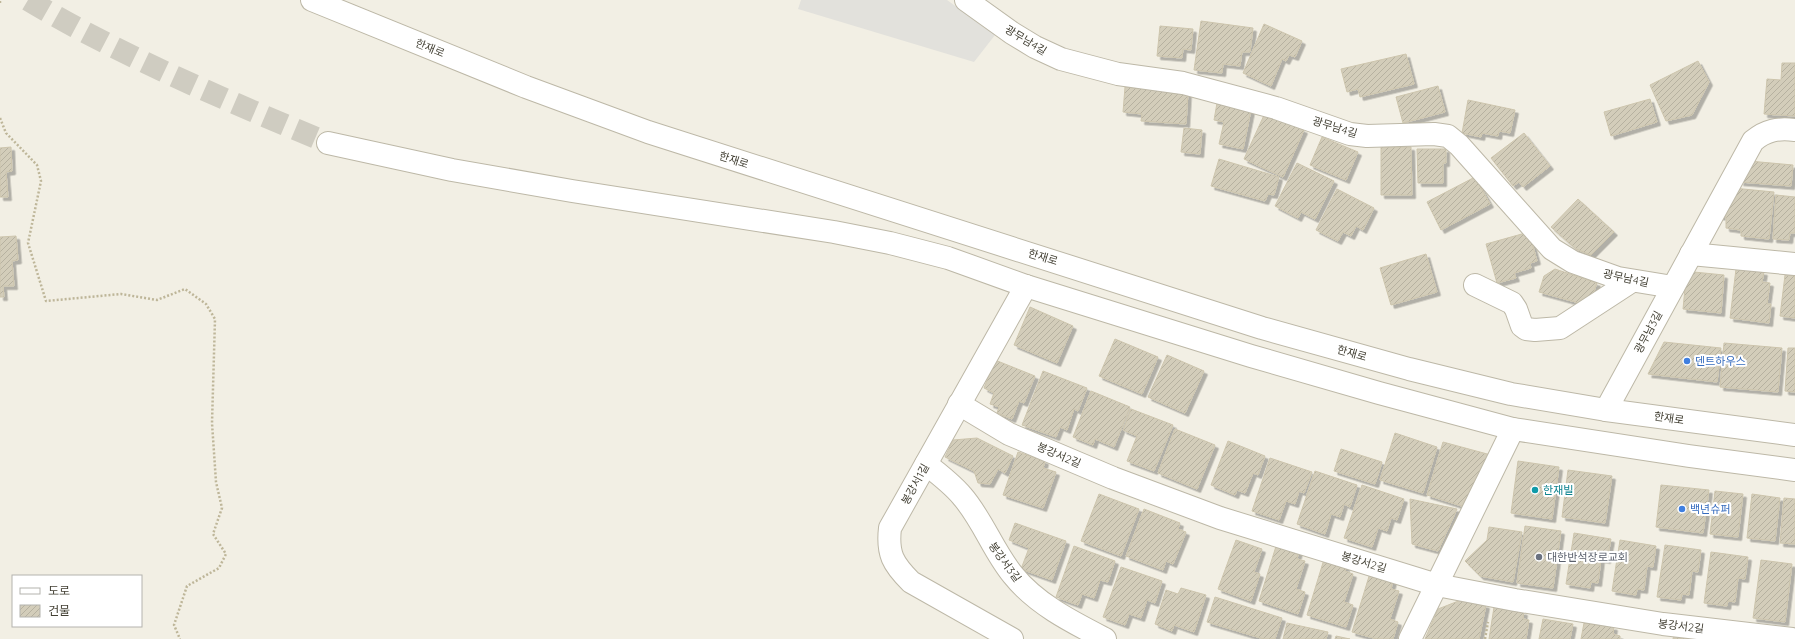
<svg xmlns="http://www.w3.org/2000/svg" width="1795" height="639" viewBox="0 0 1795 639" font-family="Quicksand,'Noto Sans KR',sans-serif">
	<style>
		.parking { fill: #e2e1dc }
		.building { fill: url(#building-hatch); stroke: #cdc5ad; filter: url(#shadow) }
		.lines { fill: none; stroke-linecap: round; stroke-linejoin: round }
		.minor-tunnel { stroke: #cfccc1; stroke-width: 22; stroke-dasharray: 22 11; stroke-linecap: butt }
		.minor-casing { stroke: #bdb8a7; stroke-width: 24 }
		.path { stroke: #beb699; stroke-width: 2.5; stroke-dasharray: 2 2; stroke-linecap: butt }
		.minor { stroke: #fff; stroke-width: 22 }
		.shop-dot { fill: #3f7fe0; stroke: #fff; stroke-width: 1.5 }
		.culture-dot { fill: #0f9aa8; stroke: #fff; stroke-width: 1.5 }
		.worship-dot { fill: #6b7280; stroke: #fff; stroke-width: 1.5 }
		.labels { text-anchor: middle; stroke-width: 4; stroke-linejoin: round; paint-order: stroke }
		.street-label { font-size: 11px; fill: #434034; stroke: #fff }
		.shop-label { font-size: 11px; fill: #366cbe; stroke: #fff; text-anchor: start }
		.culture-label { font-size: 11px; fill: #0d838f; stroke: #fff; text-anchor: start }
		.worship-label { font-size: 11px; fill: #5b616d; stroke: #fff; text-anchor: start }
	</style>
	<defs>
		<pattern id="building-hatch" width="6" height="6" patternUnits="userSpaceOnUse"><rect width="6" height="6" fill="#d3cdba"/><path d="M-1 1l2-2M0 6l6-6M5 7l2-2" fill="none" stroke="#b6b1a0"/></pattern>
		<filter id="shadow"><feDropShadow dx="3.5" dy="3.5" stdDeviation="0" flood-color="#0004"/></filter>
	</defs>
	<rect width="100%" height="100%" fill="#f2efe4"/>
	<!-- parking -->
	<polygon class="parking" points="801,0 947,0 995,35 974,62 798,9"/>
	<!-- building -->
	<g class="building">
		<polygon points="1201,21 1253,28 1250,52 1242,52 1240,66 1223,64 1222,73 1194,70"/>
		<polygon points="1264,24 1302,41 1295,57 1289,55 1286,61 1282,59 1271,86 1243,73"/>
		<polygon points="1160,26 1193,29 1191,50 1183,49 1182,58 1157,56"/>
		<polygon points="1406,54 1414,84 1360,97 1358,89 1347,92 1341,69"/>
		<polygon points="1698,61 1709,82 1692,115 1666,121 1650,85"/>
		<polygon points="1782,63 1795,63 1795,116 1764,114 1767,79 1781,80"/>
		<polygon points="1438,86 1445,112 1403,123 1396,97"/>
		<polygon points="1125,87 1188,92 1186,124 1141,121 1142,114 1123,112"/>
		<polygon points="1650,99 1657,122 1611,136 1604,112"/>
		<polygon points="1468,100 1515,110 1510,133 1499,131 1498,136 1482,133 1481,137 1462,133"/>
		<polygon points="1217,103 1251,110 1243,149 1219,144 1224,122 1214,120"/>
		<polygon points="1265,113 1304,130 1283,177 1244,159"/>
		<polygon points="1184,128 1202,130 1200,154 1181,152"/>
		<polygon points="1524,133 1550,166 1523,187 1519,182 1513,186 1491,158"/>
		<polygon points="1322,137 1358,152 1346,180 1310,165"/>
		<polygon points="11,147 12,171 6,172 8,197 0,197 0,148"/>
		<polygon points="1381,147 1411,147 1412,195 1381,195"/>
		<polygon points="1417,149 1446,149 1446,163 1443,163 1443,183 1418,183"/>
		<polygon points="1219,159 1279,177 1274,195 1268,194 1265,201 1211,186"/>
		<polygon points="1749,161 1793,165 1791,186 1740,182"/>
		<polygon points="1297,163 1334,181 1315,219 1301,212 1298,218 1275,206"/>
		<polygon points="1475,177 1490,204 1441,230 1427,202"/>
		<polygon points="1733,188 1774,192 1769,239 1741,236 1741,230 1726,228 1726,217 1718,216"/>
		<polygon points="1337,189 1374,208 1363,230 1356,226 1351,236 1343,232 1338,241 1316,230"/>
		<polygon points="1776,195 1795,197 1795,233 1790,233 1789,240 1773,239"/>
		<polygon points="1578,199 1614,232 1591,255 1576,249 1551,227"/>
		<polygon points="1529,232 1537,261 1530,263 1531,268 1514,273 1516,278 1497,283 1486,244"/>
		<polygon points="16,236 18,260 12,261 14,286 3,286 4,297 0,297 0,237"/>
		<polygon points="1426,254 1437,292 1391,305 1380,268"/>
		<polygon points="1555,269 1597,283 1590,302 1579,303 1539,292 1544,276"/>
		<polygon points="1736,269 1764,272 1762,282 1770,283 1767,304 1771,304 1769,323 1730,318"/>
		<polygon points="1694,272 1724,275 1721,313 1683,309 1685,288"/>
		<polygon points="1785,275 1795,276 1795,318 1780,316"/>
		<polygon points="1030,307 1073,326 1057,363 1014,345"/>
		<polygon points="1115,339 1158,357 1142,394 1099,376"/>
		<polygon points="1664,342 1721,348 1717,382 1648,374"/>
		<polygon points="1724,343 1782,348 1778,392 1720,387"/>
		<polygon points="1788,348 1795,348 1795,392 1785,391"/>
		<polygon points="1167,355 1204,371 1185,413 1148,397"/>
		<polygon points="995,360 1035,376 1024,403 1019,401 1012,419 997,413 999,407 990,404 994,393 984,388"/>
		<polygon points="1043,371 1087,388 1078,411 1074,409 1067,430 1060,427 1056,437 1022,425"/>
		<polygon points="1091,391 1130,407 1114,447 1095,439 1093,445 1073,437"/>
		<polygon points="1131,409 1173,425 1154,471 1127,461 1137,436 1123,430"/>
		<polygon points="1175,429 1215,445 1197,489 1158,473"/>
		<polygon points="1395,433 1437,447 1423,493 1380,480"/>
		<polygon points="977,438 1013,456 1005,473 998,469 990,484 978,483 974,471 945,457 953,440"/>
		<polygon points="1228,441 1265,456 1258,475 1253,473 1245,493 1237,490 1235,495 1211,485"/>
		<polygon points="1443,442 1491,455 1465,507 1427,495"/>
		<polygon points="1341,449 1382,462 1375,484 1334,471"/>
		<polygon points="1018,452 1045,461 1043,468 1056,472 1043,508 1003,495"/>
		<polygon points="1270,458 1312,472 1304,493 1299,491 1295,504 1286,501 1279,520 1252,511"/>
		<polygon points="1518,461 1559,467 1552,519 1511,513"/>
		<polygon points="1568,470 1612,476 1605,523 1562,517"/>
		<polygon points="1315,471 1357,485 1350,507 1344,504 1340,517 1331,514 1325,534 1297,524"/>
		<polygon points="1362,485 1404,499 1397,520 1391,518 1387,531 1378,528 1372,547 1344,538"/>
		<polygon points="1661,485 1709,490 1703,533 1656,527"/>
		<polygon points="1715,491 1743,494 1738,537 1710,534"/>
		<polygon points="1099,494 1139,509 1121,556 1081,541"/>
		<polygon points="1752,494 1780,498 1775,541 1747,538"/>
		<polygon points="1784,498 1795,499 1795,544 1780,543"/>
		<polygon points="1410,499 1457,509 1438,551 1412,544"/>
		<polygon points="1144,509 1180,523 1178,529 1186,532 1173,564 1166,561 1163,570 1126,556"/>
		<polygon points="1015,523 1066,541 1052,580 1021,569 1029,548 1009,540"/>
		<polygon points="1525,526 1561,531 1553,588 1517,583"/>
		<polygon points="1489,527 1522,532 1513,582 1480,576 1465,561 1487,540"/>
		<polygon points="1574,533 1611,539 1607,560 1601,559 1598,583 1591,582 1590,588 1566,584"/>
		<polygon points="1236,540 1262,549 1254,572 1260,574 1251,601 1218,589"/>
		<polygon points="1620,540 1656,546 1653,567 1647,566 1644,590 1637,589 1636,595 1612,591"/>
		<polygon points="1277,543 1299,550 1297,559 1305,561 1296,589 1305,592 1298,614 1259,601"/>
		<polygon points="1665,545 1701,550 1698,572 1692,571 1689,595 1682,594 1681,600 1657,597"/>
		<polygon points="1074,546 1115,561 1108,582 1100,580 1094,598 1082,594 1078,605 1056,597"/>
		<polygon points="1711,552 1748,557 1745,579 1738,578 1735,602 1728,601 1727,606 1704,603"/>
		<polygon points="1325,556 1347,563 1345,571 1353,574 1344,602 1353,605 1346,627 1307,615"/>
		<polygon points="1761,560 1792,564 1785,622 1753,618"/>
		<polygon points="1121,567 1162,581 1155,603 1147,600 1141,618 1129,614 1125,625 1103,617"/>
		<polygon points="1370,573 1393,580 1391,589 1399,591 1390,619 1398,622 1393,639 1377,639 1352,632"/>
		<polygon points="1181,588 1206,595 1194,632 1174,625 1172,631 1155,624 1166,590 1178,594"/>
		<polygon points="1215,597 1282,618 1275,639 1264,639 1207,622"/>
		<polygon points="1461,600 1486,605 1479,639 1425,639 1438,609"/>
		<polygon points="1494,607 1524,612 1523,619 1529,620 1526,639 1489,639"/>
		<polygon points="1543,619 1573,624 1570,639 1539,639"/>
		<polygon points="1287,623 1328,632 1326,639 1283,639"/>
		<polygon points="1584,623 1614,627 1613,634 1620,636 1620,639 1581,639"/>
		<polygon points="1674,634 1704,639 1673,639"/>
		<polygon points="1336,636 1350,639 1335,639"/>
	</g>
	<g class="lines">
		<!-- minor-tunnel -->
		<path class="minor-tunnel" d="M28,0C123,57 226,100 328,143"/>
		<defs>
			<g id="minor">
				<polyline points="312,0 526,87 648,132 1262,328 1409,369 1511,394 1606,410 1795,435"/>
				<polyline points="966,0 1012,33 1035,47 1061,59 1118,74 1183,83 1276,108 1350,134 1367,136 1434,134 1448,136 1459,145 1552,249 1573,262 1618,278 1673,287"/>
				<polyline points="328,143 452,170 572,191 834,232 890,243 948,258 1026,286 1251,356 1379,393 1513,429 1689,456 1795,470"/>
				<polyline points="1691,254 1795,264"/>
				<polyline points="1475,285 1512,303 1516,309 1522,326 1526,329 1535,330 1560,328 1632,281"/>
				<polyline points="959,404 1009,434 1113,478 1220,518 1437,585 1515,600 1663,624 1792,639"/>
				<path d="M1606,410L1753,141C1766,130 1778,128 1795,130"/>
				<path d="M926,464C939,474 952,484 962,496C983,520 993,551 1013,575C1036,604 1072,622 1105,639"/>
				<path d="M1012,639L911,582C893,564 887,554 890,528L1026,286"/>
				<polyline points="1410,639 1513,429"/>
			</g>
		</defs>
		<!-- minor casing -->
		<use href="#minor" class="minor-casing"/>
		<!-- path -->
		<g class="path">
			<polyline points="0,3 0,0"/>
			<polyline points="0,118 6,133 37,165 41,181 28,243 46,301 121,294 157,300 185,289 206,304 215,319 212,423 216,482 222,508 213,534 226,554 219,568 187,586 174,625 180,639"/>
			<polyline points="1485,639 1488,622"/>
		</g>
		<!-- minor -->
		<use href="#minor" class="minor"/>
	</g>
	<!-- markers -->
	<g class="shop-dot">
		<circle cx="1687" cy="361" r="4"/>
		<circle cx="1682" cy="509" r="4"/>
	</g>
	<circle class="culture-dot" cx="1535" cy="490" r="4"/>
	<circle class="worship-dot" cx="1539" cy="557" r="4"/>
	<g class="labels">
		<!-- street labels -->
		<g class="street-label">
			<text transform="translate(1026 40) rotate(31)" y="4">광무남4길</text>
			<text transform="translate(430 48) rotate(22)" y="4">한재로</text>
			<text transform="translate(1335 127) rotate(17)" y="4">광무남4길</text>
			<text transform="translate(734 160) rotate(18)" y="4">한재로</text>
			<text transform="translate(1043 257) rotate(17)" y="4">한재로</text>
			<text transform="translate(1626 278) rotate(12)" y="4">광무남4길</text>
			<text transform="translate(1648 332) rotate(-62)" y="4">광무남3길</text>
			<text transform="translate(1352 353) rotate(16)" y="4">한재로</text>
			<text transform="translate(1669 418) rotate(8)" y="4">한재로</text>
			<text transform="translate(1059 455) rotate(23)" y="4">봉강서2길</text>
			<text transform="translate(915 484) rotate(-61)" y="4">봉강서1길</text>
			<text transform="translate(1005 562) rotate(54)" y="4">봉강서3길</text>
			<text transform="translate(1364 562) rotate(17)" y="4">봉강서2길</text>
			<text transform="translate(1681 626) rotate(7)" y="4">봉강서2길</text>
		</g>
		<!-- shop labels -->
		<g class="shop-label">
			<text x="1695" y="365">덴트하우스</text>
			<text x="1690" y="513">백년슈퍼</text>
		</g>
		<!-- culture labels -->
		<g class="culture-label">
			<text x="1543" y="494">한재빌</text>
		</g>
		<!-- worship labels -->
		<g class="worship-label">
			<text x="1547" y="561">대한반석장로교회</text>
		</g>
	</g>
	<!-- legend -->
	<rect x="12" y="575" width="130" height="52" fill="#ffffff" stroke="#b4b3ae"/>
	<rect x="20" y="588" width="20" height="6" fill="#ffffff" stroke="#b4b3ae"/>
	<text x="48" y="595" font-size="12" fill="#434034">도로</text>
	<rect x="20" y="605" width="20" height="12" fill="url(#building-hatch)" stroke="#b4b3ae"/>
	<text x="48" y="615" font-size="12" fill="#434034">건물</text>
</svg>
